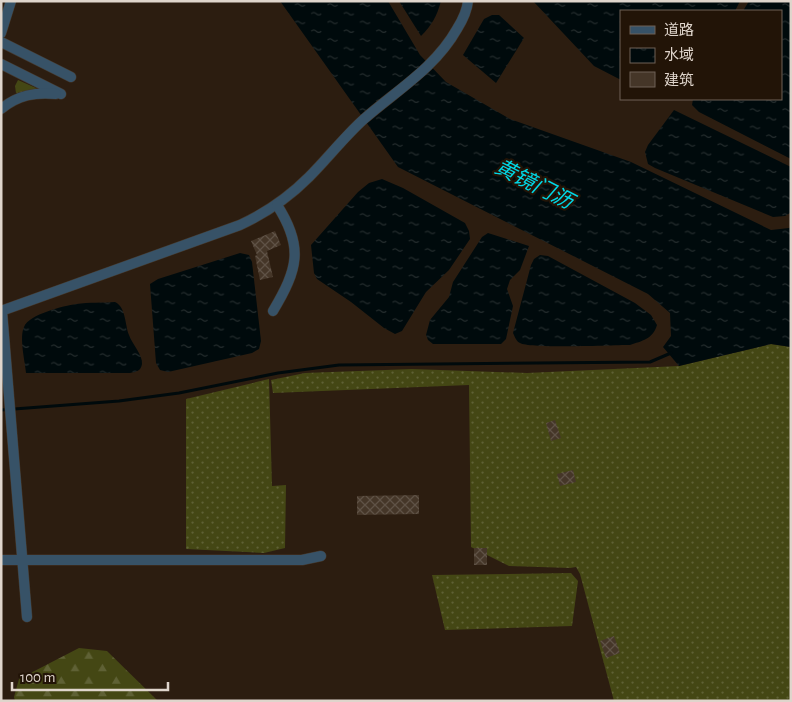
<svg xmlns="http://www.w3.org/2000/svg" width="792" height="702" viewBox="0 0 792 702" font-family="'Alegreya Sans','Noto Sans SC',sans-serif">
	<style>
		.grass { fill: url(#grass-tufts) }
		.forest { fill: url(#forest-firs) }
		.garden { fill: url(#garden-dots) }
		.water { fill: url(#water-ripples) }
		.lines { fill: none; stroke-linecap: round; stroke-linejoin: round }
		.stream { stroke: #000a0c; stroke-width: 3 }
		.building { fill: url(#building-cross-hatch) }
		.minor-casing { stroke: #45372a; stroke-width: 11 }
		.minor { stroke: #375267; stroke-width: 10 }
		.labels { text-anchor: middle; stroke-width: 4.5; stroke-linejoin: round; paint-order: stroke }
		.water-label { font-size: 21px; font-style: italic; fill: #00d7e6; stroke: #221407 }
	</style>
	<defs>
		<pattern id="grass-tufts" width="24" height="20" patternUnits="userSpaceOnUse" patternTransform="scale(1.25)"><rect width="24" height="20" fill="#444714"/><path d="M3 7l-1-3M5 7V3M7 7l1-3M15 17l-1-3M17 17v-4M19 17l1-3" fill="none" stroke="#5f6135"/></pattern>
		<pattern id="forest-firs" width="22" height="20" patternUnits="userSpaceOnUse" patternTransform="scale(1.25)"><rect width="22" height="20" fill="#444714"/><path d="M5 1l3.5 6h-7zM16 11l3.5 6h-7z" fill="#5f6135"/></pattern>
		<pattern id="garden-dots" width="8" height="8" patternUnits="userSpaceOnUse" patternTransform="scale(1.25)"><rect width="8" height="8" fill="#444714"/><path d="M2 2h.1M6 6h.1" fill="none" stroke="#5f6135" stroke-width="1.8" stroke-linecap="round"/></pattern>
		<pattern id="water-ripples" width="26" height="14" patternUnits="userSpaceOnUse" patternTransform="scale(1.25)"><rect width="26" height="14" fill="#000a0c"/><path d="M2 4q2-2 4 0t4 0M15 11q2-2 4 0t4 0" fill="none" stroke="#252d2e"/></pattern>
		<pattern id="building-cross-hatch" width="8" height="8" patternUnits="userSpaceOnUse" patternTransform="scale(1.25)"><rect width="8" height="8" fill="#453628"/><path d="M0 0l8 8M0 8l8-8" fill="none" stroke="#5f5246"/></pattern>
	</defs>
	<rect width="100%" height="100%" fill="#2c1d10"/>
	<!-- grass -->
	<polygon class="grass" points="18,80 36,88 35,90 16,93 15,86"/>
	<!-- forest -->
	<polygon class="forest" points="79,648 107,651 158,701 15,701 14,697 19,679"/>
	<!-- garden -->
	<g class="garden">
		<polygon points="771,344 791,347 791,701 614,701 580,574 576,567 570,568 509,566 471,547 469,385 273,393 271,380 305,373 412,369 527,373 679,366"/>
		<polygon points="269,379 272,486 286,485 285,548 264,553 186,549 186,399"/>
		<polygon points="571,573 578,581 572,626 445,630 432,575"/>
	</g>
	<!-- water -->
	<g class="water">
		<polygon points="280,1 388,1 420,55 446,82 510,119 631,162 771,230 789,228 791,227 791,347 771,344 679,366 663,347 671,336 670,313 648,294 398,167"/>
		<path d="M399,1H441C437,16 432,25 421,36Z"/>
		<polygon points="533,1 740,1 735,11 621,11 621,80 594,66"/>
		<polygon points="749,1 791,1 791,159 699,112 692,105 693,99 781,99 781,11 743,11"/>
		<polygon points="492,15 499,15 524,38 496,83 463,55 484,19"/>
		<polygon points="674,110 791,167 790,213 785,216 773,217 655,168 648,164 645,152 648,145"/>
		<polygon points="382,179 403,188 465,223 469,231 470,239 449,270 426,292 402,331 395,334 384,328 351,302 317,279 314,273 311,245 358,192 369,183"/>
		<polygon points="488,233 529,246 520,270 510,280 507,289 513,306 506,339 501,344 433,344 428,340 426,335 430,320 449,297 453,282 482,237"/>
		<polygon points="240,253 249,255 252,262 261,341 259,349 252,353 168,372 160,370 156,363 150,284 158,279"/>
		<path d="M540,255L548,256L635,303L651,315L657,325C653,339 642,341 630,345C612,345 531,349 520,343C516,341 515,337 513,333L531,265L534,259Z"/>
		<path d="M115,302C126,307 125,325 129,335C132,344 143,355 142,364C141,371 136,372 130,373H26C25,362 19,337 24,327C29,314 64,306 76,304C89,302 103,303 115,302Z"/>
	</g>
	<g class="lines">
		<!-- stream -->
		<polyline class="stream" points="1,410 119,401 179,393 278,373 339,365 650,362 671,353"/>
	</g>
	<!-- building -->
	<g class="building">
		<polygon points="275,231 281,245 267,251 273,277 260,280 255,256 257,255 251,241"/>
		<polygon points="555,420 561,438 551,441 546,423"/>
		<polygon points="573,470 576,482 560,486 557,474"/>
		<polygon points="419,495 419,514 357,515 357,496"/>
		<rect x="474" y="548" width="13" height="17"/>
		<polygon points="614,636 620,653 606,658 600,641"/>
	</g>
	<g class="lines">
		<defs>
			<g id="minor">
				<polyline points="1,33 11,1"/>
				<polyline points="1,42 71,77"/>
				<polyline points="1,64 61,94"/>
				<path d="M1,109C18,95 35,92 56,94"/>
				<path d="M1,311L240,225C266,213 289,197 309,177C328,158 344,137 364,119C397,90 435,68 457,29C462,21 467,12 468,1"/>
				<polyline points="2,311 27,617"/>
				<path d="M273,311C298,269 304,247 277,205"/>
				<polyline points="1,560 302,560 321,556"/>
			</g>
		</defs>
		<!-- minor casing -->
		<use href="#minor" class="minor-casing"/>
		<!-- minor -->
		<use href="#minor" class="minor"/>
	</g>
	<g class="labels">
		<!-- water labels -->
		<g class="water-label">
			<text transform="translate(534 184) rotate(27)" y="7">黄镜门沥</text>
		</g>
	</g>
	<!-- border -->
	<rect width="792" height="702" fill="none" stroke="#dfd5cc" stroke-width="5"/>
	<!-- legend -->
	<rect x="620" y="10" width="162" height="90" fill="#221407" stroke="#6e6156"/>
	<rect x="630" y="26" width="25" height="8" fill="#375267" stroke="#6e6156"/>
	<text x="664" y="35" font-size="15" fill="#dfd5cc">道路</text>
	<rect x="630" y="48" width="25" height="15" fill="url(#water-ripples)" stroke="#6e6156"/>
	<text x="664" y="60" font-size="15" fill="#dfd5cc">水域</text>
	<rect x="630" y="72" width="25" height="15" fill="#453628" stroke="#6e6156"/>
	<text x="664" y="85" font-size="15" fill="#dfd5cc">建筑</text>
	<!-- scale -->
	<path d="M12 682v8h156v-8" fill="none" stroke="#dfd5cc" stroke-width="2.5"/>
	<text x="20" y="682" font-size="15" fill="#dfd5cc" stroke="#221407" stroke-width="4" paint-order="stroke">100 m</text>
</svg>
